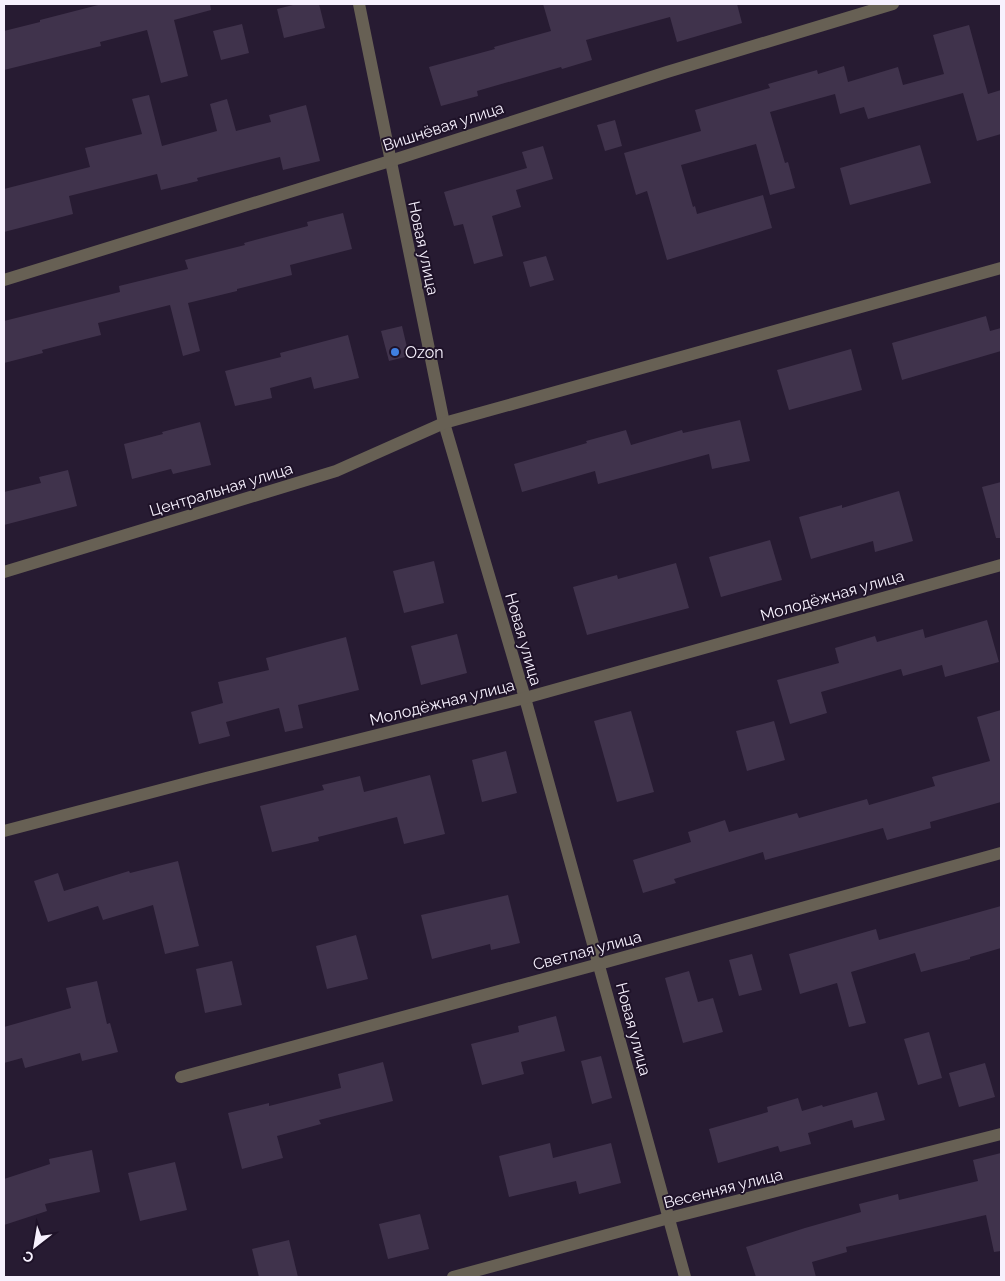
<svg xmlns="http://www.w3.org/2000/svg" width="1005" height="1281" viewBox="0 0 1005 1281" font-family="Raleway,sans-serif">
	<style>
		.building { fill: #40334c }
		.lines { fill: none; stroke-linecap: round; stroke-linejoin: round }
		.street { stroke: #676054; stroke-width: 12 }
		.shop-dot { fill: #3f7fe0; stroke: #1e1228; stroke-width: 2 }
		.labels { text-anchor: middle; stroke-width: 4; stroke-linejoin: round; paint-order: stroke }
		.street-label { font-size: 16px; fill: #f7f1fe; stroke: #1e1228 }
		.poi-label { font-size: 16px; fill: #f7f1fe; stroke: #1e1228; text-anchor: start }
	</style>
	<rect width="100%" height="100%" fill="#271b32"/>
	<!-- building -->
	<g class="building">
		<polygon points="102,4 210,4 211,10 174,20 188,76 161,83 147,30 100,42 101,46 4,70 4,31 40,22 40,20"/>
		<polygon points="297,4 319,4 325,28 284,38 277,9"/>
		<polygon points="543,4 737,4 742,23 677,42 670,17 586,40 592,60 562,69 561,67 477,91 478,96 441,106 429,67 495,49 494,47 551,31"/>
		<polygon points="242,24 249,53 221,60 213,31"/>
		<polygon points="969,25 988,94 1001,90 1001,134 977,141 963,93 868,119 864,107 840,114 835,94 770,112 785,163 788,162 795,188 770,195 756,144 681,165 693,207 695,206 697,214 763,195 772,228 667,260 647,191 636,195 624,153 701,131 695,110 770,88 768,84 817,70 818,74 844,66 848,82 898,67 903,85 944,74 933,35"/>
		<polygon points="149,95 162,146 217,131 210,104 227,99 236,131 271,122 269,115 306,105 320,161 283,170 280,157 197,178 198,181 161,190 157,174 69,196 73,214 4,232 4,189 90,167 85,148 142,134 132,99"/>
		<polygon points="615,120 622,146 605,151 597,125"/>
		<polygon points="920,145 931,183 850,205 840,168"/>
		<polygon points="543,146 553,179 516,190 521,207 492,216 503,256 474,264 463,224 454,226 444,192 527,168 522,152"/>
		<polygon points="343,213 352,249 290,265 292,275 237,289 237,291 188,303 200,351 183,356 170,305 98,323 101,335 42,350 43,353 4,363 4,321 120,292 119,286 188,269 185,260 245,245 244,243 308,226 307,222"/>
		<polygon points="546,256 554,280 530,287 523,262"/>
		<polygon points="986,316 990,331 1001,328 1001,351 902,380 892,343"/>
		<polygon points="402,326 409,356 389,361 381,331"/>
		<polygon points="348,335 359,378 314,389 311,377 270,388 272,398 235,406 225,371 281,357 280,353"/>
		<polygon points="851,349 862,390 789,410 777,370"/>
		<polygon points="740,420 750,461 712,469 709,454 598,484 595,471 522,492 514,464 587,443 586,441 626,430 631,445 682,430 683,433"/>
		<polygon points="200,422 211,465 173,474 171,469 132,479 124,444 163,434 162,432"/>
		<polygon points="68,470 77,506 4,525 4,492 41,483 39,477"/>
		<polygon points="1001,482 1001,538 996,538 982,487"/>
		<polygon points="899,491 913,541 875,552 873,541 811,559 799,517 842,505 842,508"/>
		<polygon points="770,540 782,580 721,597 709,557"/>
		<polygon points="434,561 444,603 404,613 393,571"/>
		<polygon points="676,563 689,608 587,635 573,587 617,575 618,579"/>
		<polygon points="987,620 999,662 945,677 942,665 903,676 901,669 821,692 827,713 790,724 777,680 839,663 835,648 875,636 877,642 923,629 925,638"/>
		<polygon points="457,634 467,673 421,685 411,646"/>
		<polygon points="346,637 359,690 298,705 303,728 285,732 279,708 226,722 230,736 199,744 191,712 223,703 218,682 269,670 266,658"/>
		<polygon points="1001,710 1001,802 930,822 931,828 887,840 883,828 765,860 763,852 674,879 676,883 643,893 633,860 691,842 688,832 725,820 729,832 797,813 799,818 867,799 869,805 935,786 932,777 990,761 977,717"/>
		<polygon points="631,711 654,792 617,802 594,721"/>
		<polygon points="774,721 785,760 747,771 736,731"/>
		<polygon points="506,751 517,793 482,802 472,760"/>
		<polygon points="430,775 445,834 404,844 397,817 318,837 319,841 272,852 260,806 324,790 322,785 360,776 364,792"/>
		<polygon points="178,861 199,946 165,954 153,905 103,920 98,906 48,922 34,881 58,873 64,891 129,871 130,873"/>
		<polygon points="508,895 520,943 491,950 490,944 432,959 421,915"/>
		<polygon points="1001,906 1001,948 970,957 970,959 921,972 915,953 851,972 866,1023 849,1027 837,983 800,994 789,954 876,929 879,940"/>
		<polygon points="356,935 368,979 327,989 316,946"/>
		<polygon points="752,954 762,990 739,996 729,960"/>
		<polygon points="232,961 242,1005 205,1013 196,969"/>
		<polygon points="689,971 698,1002 713,998 723,1032 683,1043 665,978"/>
		<polygon points="97,981 107,1024 110,1023 118,1052 82,1061 80,1053 25,1068 22,1058 4,1063 4,1027 71,1008 66,988"/>
		<polygon points="556,1016 565,1051 521,1062 524,1074 482,1085 471,1044 519,1032 518,1026"/>
		<polygon points="929,1032 942,1078 918,1085 904,1039"/>
		<polygon points="601,1056 612,1098 592,1104 581,1061"/>
		<polygon points="383,1062 393,1101 319,1120 321,1124 277,1136 283,1158 242,1169 228,1113 269,1103 269,1106 341,1088 338,1074"/>
		<polygon points="985,1063 995,1097 959,1107 949,1073"/>
		<polygon points="877,1092 885,1120 854,1128 852,1120 808,1133 811,1144 780,1152 778,1146 718,1163 709,1129 768,1112 767,1107 798,1098 802,1111 822,1105 823,1107"/>
		<polygon points="550,1143 553,1158 611,1143 621,1183 579,1194 576,1181 509,1197 499,1156"/>
		<polygon points="92,1150 100,1192 45,1204 47,1211 4,1225 4,1179 50,1164 49,1159"/>
		<polygon points="1001,1153 1001,1251 994,1252 986,1215 846,1247 847,1252 812,1262 816,1277 756,1277 746,1247 805,1228 861,1212 859,1204 898,1194 899,1200 978,1181 973,1160"/>
		<polygon points="175,1162 187,1210 140,1221 128,1173"/>
		<polygon points="420,1214 429,1249 388,1259 379,1224"/>
		<polygon points="289,1240 298,1277 259,1277 252,1249"/>
	</g>
	<g class="lines">
		<!-- street -->
		<g class="street">
			<polyline points="359,4 444,423 525,698 685,1277"/>
			<polyline points="4,280 390,161 667,72 893,4"/>
			<polyline points="4,572 336,471 444,423 1001,268"/>
			<polyline points="4,831 206,778 525,698 1001,565"/>
			<polyline points="181,1077 599,964 1001,853"/>
			<polyline points="453,1277 669,1218 1001,1134"/>
		</g>
	</g>
	<!-- markers -->
	<circle class="shop-dot" cx="395" cy="352" r="5"/>
	<g class="labels">
		<!-- street labels -->
		<g class="street-label">
			<text transform="translate(443 126) rotate(-18)" y="6">Вишнёвая улица</text>
			<text transform="translate(424 248) rotate(78)" y="6">Новая улица</text>
			<text transform="translate(221 489) rotate(-17)" y="6">Центральная улица</text>
			<text transform="translate(832 595) rotate(-16)" y="6">Молодёжная улица</text>
			<text transform="translate(524 639) rotate(74)" y="6">Новая улица</text>
			<text transform="translate(442 702) rotate(-14)" y="6">Молодёжная улица</text>
			<text transform="translate(587 950) rotate(-15)" y="6">Светлая улица</text>
			<text transform="translate(634 1029) rotate(75)" y="6">Новая улица</text>
			<text transform="translate(723 1188) rotate(-14)" y="6">Весенняя улица</text>
		</g>
		<!-- poi labels -->
		<g class="poi-label">
			<text x="405" y="358">Ozon</text>
		</g>
	</g>
	<!-- border -->
	<rect width="1005" height="1281" fill="none" stroke="#f7f1fe" stroke-width="10"/>
	<!-- north arrow -->
	<g transform="translate(35 1246) rotate(211)" stroke="#1e1228" stroke-width="4" paint-order="stroke">
	<path d="M0-4L9 19L0 12L-9 19Z" fill="#f7f1fe"/>
	<text y="-8" font-size="14" font-weight="bold" text-anchor="middle" fill="#f7f1fe">С</text>
	</g>
</svg>
